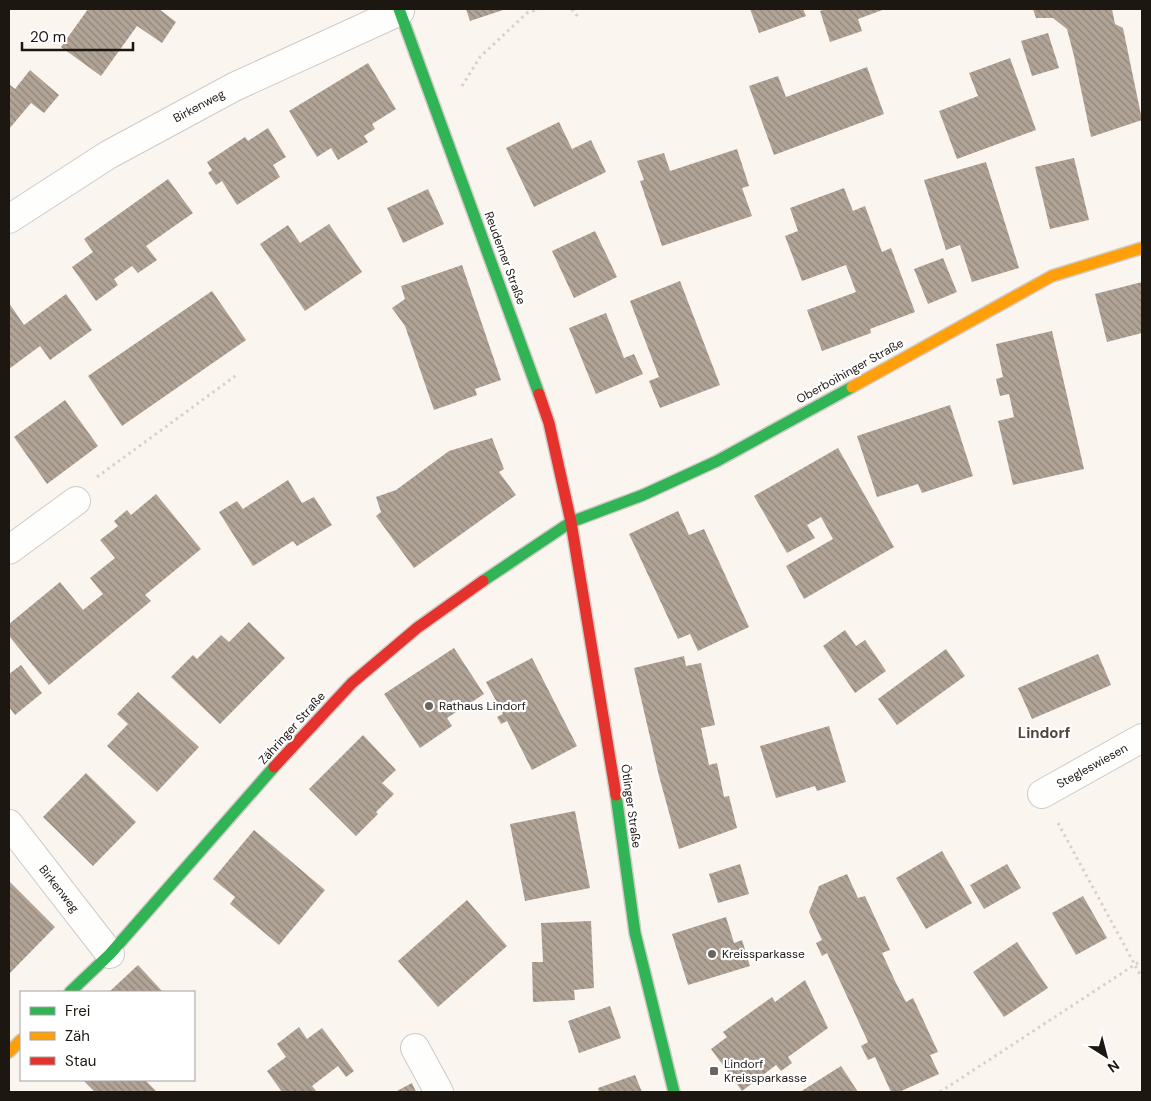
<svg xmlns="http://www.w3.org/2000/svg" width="1151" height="1101" viewBox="0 0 1151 1101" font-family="'DM Sans',sans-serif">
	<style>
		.building { fill: url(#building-back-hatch) }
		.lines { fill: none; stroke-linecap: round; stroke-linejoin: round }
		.street-casing { stroke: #d0cac5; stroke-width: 30 }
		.fast-casing { stroke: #d0cac5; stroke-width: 14 }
		.slow-casing { stroke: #d0cac5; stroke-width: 14 }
		.jam-casing { stroke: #d0cac5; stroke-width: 14 }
		.path { stroke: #d4d2d1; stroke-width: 3; stroke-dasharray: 2.5 4; stroke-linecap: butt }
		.street { stroke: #fefefd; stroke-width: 28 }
		.fast { stroke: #30b455; stroke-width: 11 }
		.slow { stroke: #ff9f0a; stroke-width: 11 }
		.jam { stroke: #e5322d; stroke-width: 11 }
		.poi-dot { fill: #6b6560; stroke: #fff; stroke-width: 2 }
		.labels { text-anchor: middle; stroke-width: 4.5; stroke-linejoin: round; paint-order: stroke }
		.street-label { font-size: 12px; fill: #1d1712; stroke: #fff }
		.poi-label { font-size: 12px; fill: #1d1712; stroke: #fff; text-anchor: start }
		.quarter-label { font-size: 15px; font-weight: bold; fill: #514438; stroke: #fff }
	</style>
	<defs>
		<pattern id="building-back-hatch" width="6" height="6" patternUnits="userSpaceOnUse" patternTransform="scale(1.25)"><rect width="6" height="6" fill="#b1a497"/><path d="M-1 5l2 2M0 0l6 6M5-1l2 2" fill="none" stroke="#8f857a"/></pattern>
	</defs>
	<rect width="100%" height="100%" fill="#fbf5f0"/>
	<!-- building -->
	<g class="building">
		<polygon points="88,9 159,9 176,22 162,43 137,26 101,76 61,47"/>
		<polygon points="466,9 506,9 470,21"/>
		<polygon points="750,9 803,9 806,16 759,33"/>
		<polygon points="826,9 885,9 858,19 862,31 830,42 820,11"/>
		<polygon points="1033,9 1112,9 1115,24 1123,28 1142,120 1091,137 1074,56 1067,29 1053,18 1036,18"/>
		<polygon points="1048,33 1059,68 1032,76 1021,41"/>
		<polygon points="1010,58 1036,130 957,159 939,111 978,96 969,73"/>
		<polygon points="368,63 396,109 372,124 375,129 364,136 368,142 338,160 331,148 317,157 289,111"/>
		<polygon points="867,67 884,114 774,155 749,86 778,76 786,97"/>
		<polygon points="30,70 59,95 44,113 31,103 9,129 9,84 15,89"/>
		<polygon points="559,122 572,149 591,140 606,172 534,207 506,148"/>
		<polygon points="268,128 286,157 273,165 280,177 237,205 222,181 216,185 208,173 212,170 207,162 245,137 248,141"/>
		<polygon points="737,149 749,186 742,188 752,216 662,246 640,181 644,180 637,161 664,153 670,171"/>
		<polygon points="1074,158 1089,220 1050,229 1035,167"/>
		<polygon points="986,162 1019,268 972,282 960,245 946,250 924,180"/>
		<polygon points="168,179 193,213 146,246 157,260 138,273 132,266 114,279 118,285 96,301 72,267 93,252 84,239"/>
		<polygon points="844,188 853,211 865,206 882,252 891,248 915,312 870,329 871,333 822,351 807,310 856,292 846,265 802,281 785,236 798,231 790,208"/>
		<polygon points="428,189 444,224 403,243 387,208"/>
		<polygon points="329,224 362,272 305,311 260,244 288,225 300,243"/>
		<polygon points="595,231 617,277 574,298 552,251"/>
		<polygon points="943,258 957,292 928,304 914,269"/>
		<polygon points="462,265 501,380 475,389 477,395 434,410 405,326 392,308 405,299 401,286"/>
		<polygon points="680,281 720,385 660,408 649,381 659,377 630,301"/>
		<polygon points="1142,282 1142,333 1107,342 1095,294"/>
		<polygon points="212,291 246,340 122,426 88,376"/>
		<polygon points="66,294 92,330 50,360 40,346 9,369 9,303 24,325"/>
		<polygon points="606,313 624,358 634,354 643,374 596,394 569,328"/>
		<polygon points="1052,331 1084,469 1013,485 998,421 1014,417 1009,394 1000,396 996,379 1003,377 996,344"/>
		<polygon points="65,400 98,446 47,484 14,437"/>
		<polygon points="950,405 973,476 922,493 918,484 877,497 857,436"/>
		<polygon points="492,438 504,469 499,472 516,495 414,568 376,516 381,512 376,497 396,490 449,451"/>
		<polygon points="838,448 894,547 804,599 786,566 833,539 821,517 807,525 815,538 787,553 754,496"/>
		<polygon points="288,480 302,503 314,497 332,525 297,546 293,541 253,566 219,512 237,501 243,509"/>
		<polygon points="156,494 201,549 145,595 151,601 49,685 9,636 9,624 60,582 83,610 103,594 90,578 115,558 100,540 118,526 114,521 127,510 131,515"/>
		<polygon points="678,511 689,535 704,529 749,627 698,651 690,634 678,639 629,534"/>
		<polygon points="249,622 285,658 220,724 171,677 193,655 197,659 221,635 229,642"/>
		<polygon points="845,630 856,646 865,640 886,671 855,693 823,646"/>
		<polygon points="454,648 484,694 447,718 452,726 420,748 384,694"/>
		<polygon points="946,649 965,676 897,725 878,699"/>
		<polygon points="1098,654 1111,685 1032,719 1018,688"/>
		<polygon points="684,656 686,666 701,663 715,725 701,728 709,765 717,763 724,797 729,796 737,828 679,849 659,776 634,668"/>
		<polygon points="532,658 577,746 532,770 507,721 501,724 497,717 503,714 486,682"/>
		<polygon points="21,665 42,693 15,715 9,707 9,674"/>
		<polygon points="138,692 199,747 157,792 107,746 128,724 117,714"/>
		<polygon points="829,726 846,782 817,791 815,786 776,798 760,746"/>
		<polygon points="363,735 396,770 382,783 394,794 376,812 378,814 356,836 309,789"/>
		<polygon points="86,773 136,822 93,866 43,817"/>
		<polygon points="575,811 590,888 525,901 510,824"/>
		<polygon points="254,830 325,890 279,945 230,904 235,897 213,879"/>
		<polygon points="942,851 972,903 926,929 896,878"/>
		<polygon points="740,864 749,894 718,903 709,874"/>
		<polygon points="1007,864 1021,888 984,909 970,885"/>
		<polygon points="847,874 858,898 865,896 890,950 882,953 896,983 906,1002 913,998 938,1052 930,1055 939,1074 899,1092 891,1092 875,1057 868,1060 861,1046 868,1042 827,953 822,956 816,943 822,940 809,912 819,886"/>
		<polygon points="9,881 55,927 9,974"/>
		<polygon points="1083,896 1107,938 1076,955 1052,913"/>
		<polygon points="467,900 507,946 438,1007 398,961"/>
		<polygon points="726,917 734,943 742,940 750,966 688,985 672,934"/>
		<polygon points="591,921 594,988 574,990 575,1000 533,1002 532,962 543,962 541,923"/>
		<polygon points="1017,942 1048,988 1004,1017 973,972"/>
		<polygon points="138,965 162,991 161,992 109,992"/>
		<polygon points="805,980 828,1028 788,1057 792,1063 781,1071 776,1065 742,1091 711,1049 727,1037 723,1032 772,997 775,1002"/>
		<polygon points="610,1006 621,1038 579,1053 568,1021"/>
		<polygon points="299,1027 307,1039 322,1028 354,1071 346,1077 338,1066 312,1086 317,1092 282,1092 267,1071 286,1057 277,1044"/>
		<polygon points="841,1066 858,1092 800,1092"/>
		<polygon points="635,1075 642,1092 599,1092 598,1088"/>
		<polygon points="83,1080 145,1080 157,1092 95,1092"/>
		<polygon points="412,1083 416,1092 395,1092"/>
	</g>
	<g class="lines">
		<defs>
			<g id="street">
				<polyline points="9,219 108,155 234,87 400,11"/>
				<polyline points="9,550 76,501"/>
				<polyline points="1042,794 1142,738"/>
				<polyline points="9,824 110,954"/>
				<polyline points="415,1048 439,1092"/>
			</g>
			<g id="fast">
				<polyline points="399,9 539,394"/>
				<polyline points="483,581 571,522 643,495 717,461 852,387"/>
				<polyline points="616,795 635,933 674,1092"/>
				<polyline points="70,992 110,954 274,767"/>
			</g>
			<g id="slow">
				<polyline points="852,387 1052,276 1142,248"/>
				<polyline points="9,1052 21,1040"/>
			</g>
			<g id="jam">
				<polyline points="539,394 549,423 571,522 616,795"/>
				<polyline points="274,767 352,683 417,628 483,581"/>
			</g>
		</defs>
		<!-- street casing -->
		<use href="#street" class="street-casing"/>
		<!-- fast casing -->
		<use href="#fast" class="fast-casing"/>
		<!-- slow casing -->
		<use href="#slow" class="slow-casing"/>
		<!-- jam casing -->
		<use href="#jam" class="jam-casing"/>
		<!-- path -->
		<g class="path">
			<polyline points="572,9 578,17"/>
			<polyline points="462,86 480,57 527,13 539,9"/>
			<polyline points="97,477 238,374"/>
			<polyline points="1058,823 1142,978"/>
			<polyline points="940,1092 1142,960"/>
		</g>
		<!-- street -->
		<use href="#street" class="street"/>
		<!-- fast -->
		<use href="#fast" class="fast"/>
		<!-- slow -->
		<use href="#slow" class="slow"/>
		<!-- jam -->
		<use href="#jam" class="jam"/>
	</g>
	<!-- markers -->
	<g class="poi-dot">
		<circle cx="429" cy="706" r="5"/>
		<circle cx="712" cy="954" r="5"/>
		<rect x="709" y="1066" width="10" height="10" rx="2.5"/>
	</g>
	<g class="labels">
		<!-- street labels -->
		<g class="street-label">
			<text transform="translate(199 106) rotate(-28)" y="4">Birkenweg</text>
			<text transform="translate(505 258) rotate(70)" y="4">Reuderner Straße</text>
			<text transform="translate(850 371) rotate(-29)" y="4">Oberboihinger Straße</text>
			<text transform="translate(292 728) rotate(-48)" y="4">Zähringer Straße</text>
			<text transform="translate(1092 766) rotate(-29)" y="4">Stegleswiesen</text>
			<text transform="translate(631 806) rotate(82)" y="4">Ötlinger Straße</text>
			<text transform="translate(59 889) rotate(52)" y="4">Birkenweg</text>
		</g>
		<!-- poi labels -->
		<g class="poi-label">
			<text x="439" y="710">Rathaus Lindorf</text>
			<text x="722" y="958">Kreissparkasse</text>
			<text x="724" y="1068">Lindorf<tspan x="724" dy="14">Kreissparkasse</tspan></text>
		</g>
		<!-- quarter labels -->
		<g class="quarter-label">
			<text x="1044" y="738">Lindorf</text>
		</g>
	</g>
	<!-- border -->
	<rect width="1151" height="1101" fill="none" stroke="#1d1712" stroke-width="20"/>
	<!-- legend -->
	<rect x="20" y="991" width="175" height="90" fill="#ffffff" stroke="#a5a2a0"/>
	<rect x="30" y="1007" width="25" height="8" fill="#30b455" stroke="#a5a2a0"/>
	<text x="65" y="1016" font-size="15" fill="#1d1712">Frei</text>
	<rect x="30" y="1032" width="25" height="8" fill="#ff9f0a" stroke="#a5a2a0"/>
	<text x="65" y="1041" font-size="15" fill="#1d1712">Zäh</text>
	<rect x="30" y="1057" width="25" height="8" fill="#e5322d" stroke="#a5a2a0"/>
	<text x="65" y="1066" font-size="15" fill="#1d1712">Stau</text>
	<!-- north arrow -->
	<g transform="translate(1106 1056) rotate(144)" stroke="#ffffff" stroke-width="4" paint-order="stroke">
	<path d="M0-4L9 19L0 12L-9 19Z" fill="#1d1712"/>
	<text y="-8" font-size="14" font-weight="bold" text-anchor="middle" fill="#1d1712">N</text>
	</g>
	<!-- scale -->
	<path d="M22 42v8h111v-8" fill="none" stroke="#1d1712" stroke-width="2.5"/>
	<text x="30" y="42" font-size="15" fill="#1d1712" stroke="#ffffff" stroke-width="4" paint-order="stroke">20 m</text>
</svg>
